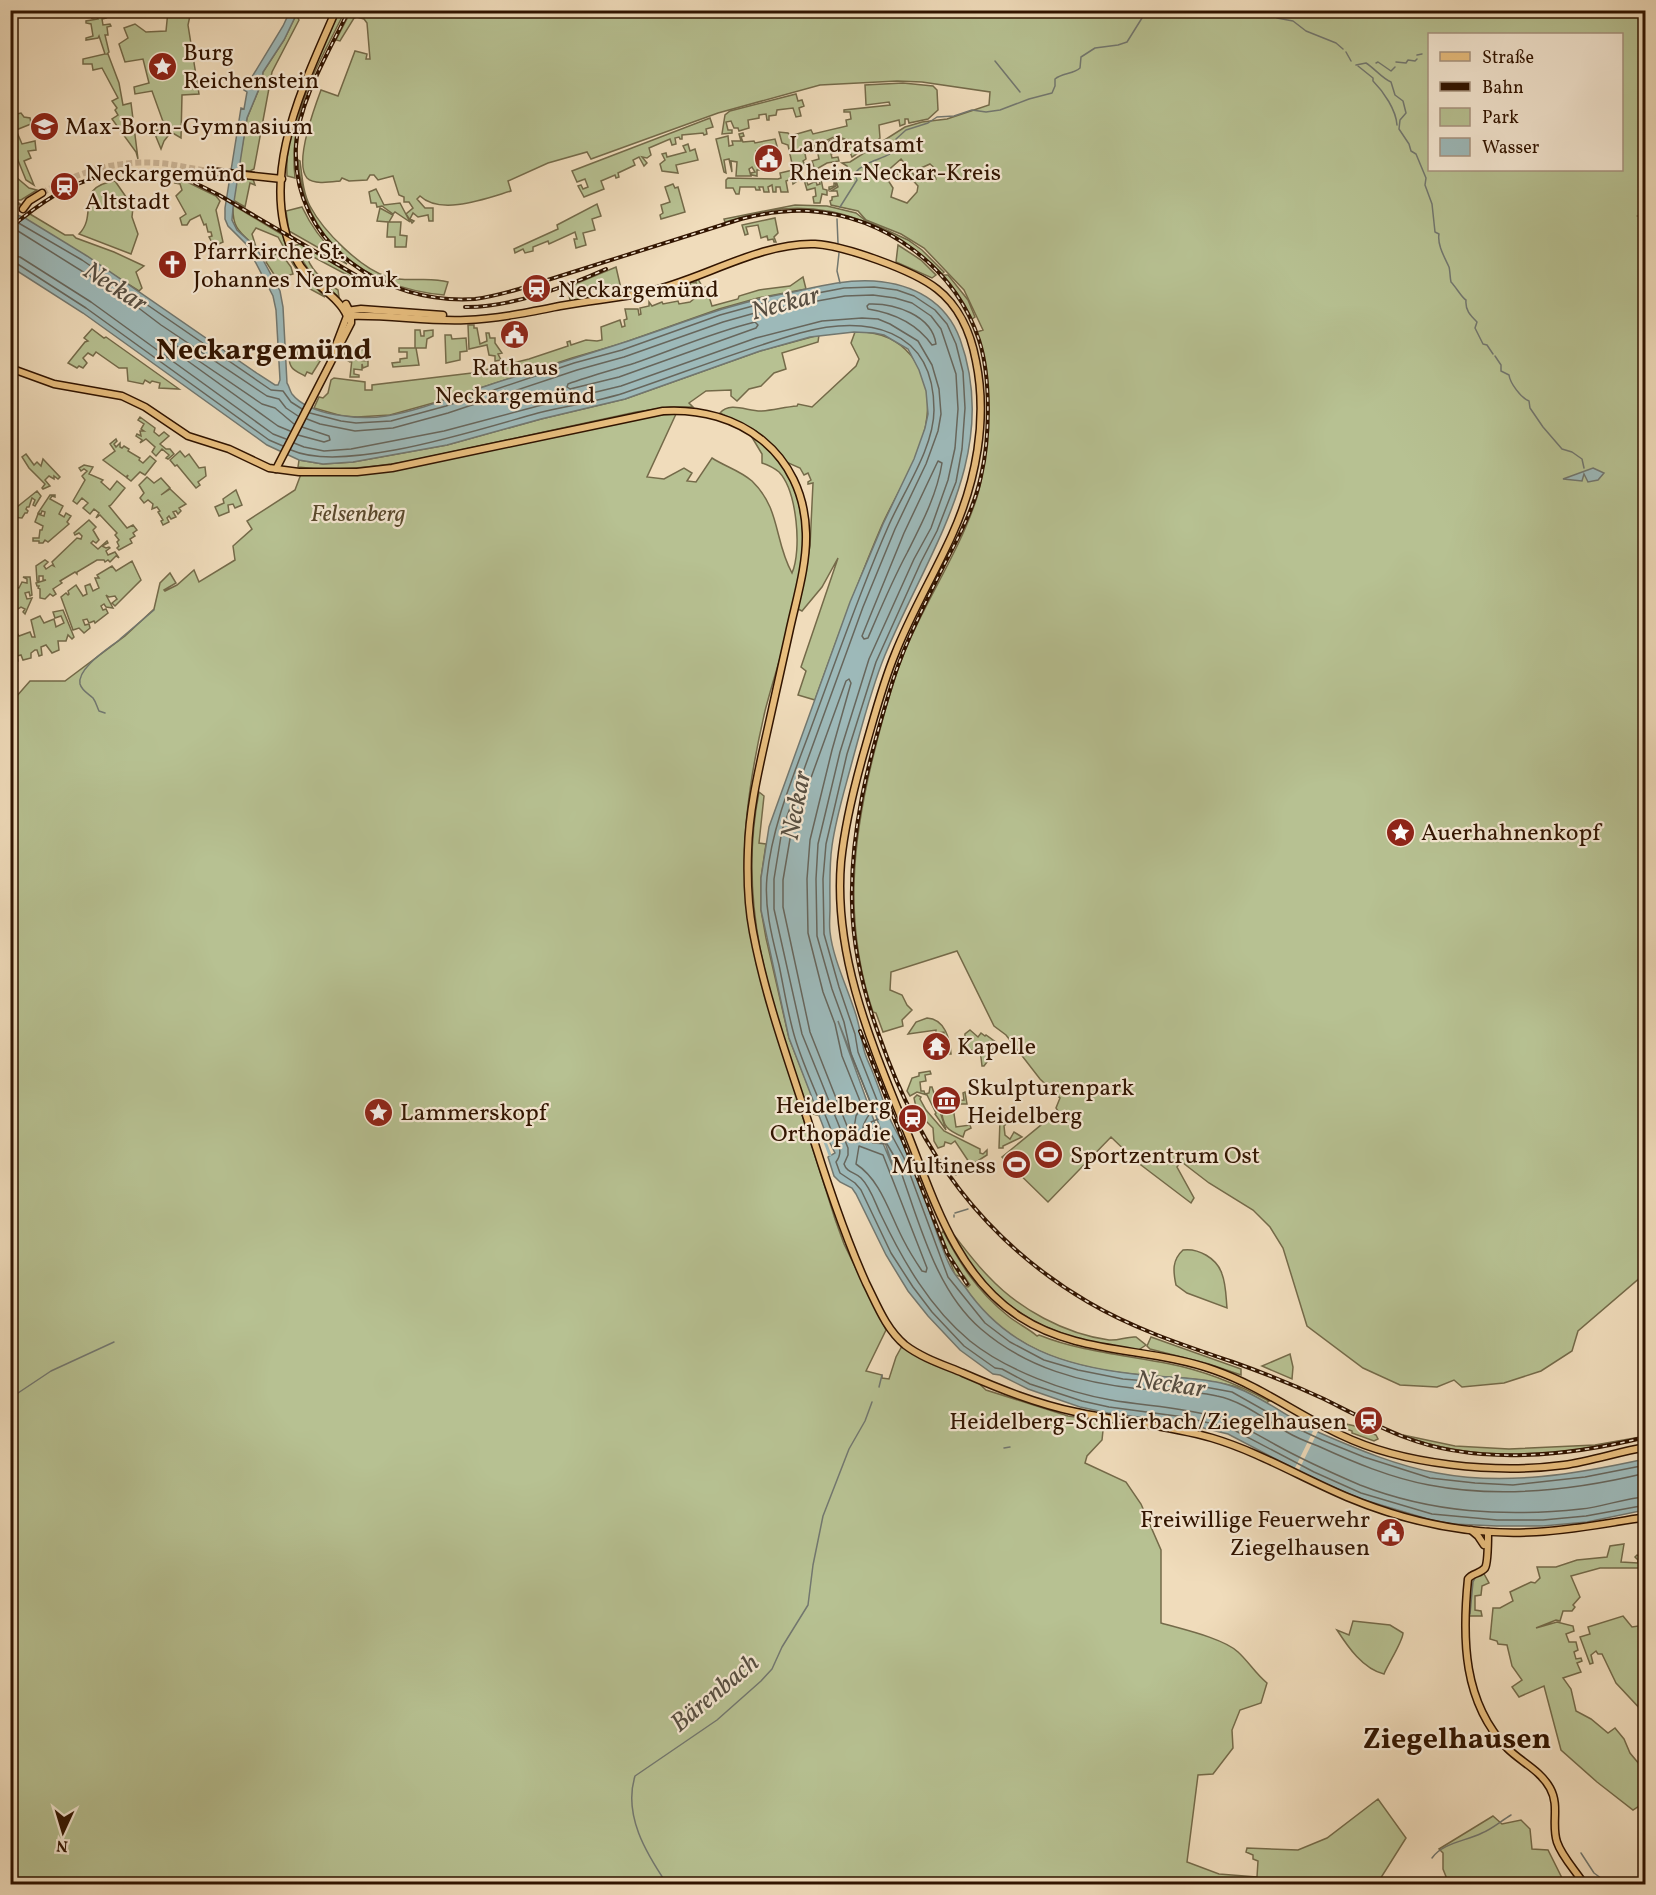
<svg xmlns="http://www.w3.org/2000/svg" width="1656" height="1895" viewBox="0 0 1656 1895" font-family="Vollkorn,serif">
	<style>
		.green { fill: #b7c192; stroke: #746a49; stroke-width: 1.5; fill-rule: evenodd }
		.water { fill: #9db9b9; stroke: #72776f; stroke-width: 1.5; fill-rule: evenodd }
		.pier { fill: #f0dcbb }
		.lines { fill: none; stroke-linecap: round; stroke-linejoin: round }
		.shore { stroke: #67665c; stroke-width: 1.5 }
		.stream { stroke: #72776f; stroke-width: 1.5 }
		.canal { stroke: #9db9b9; stroke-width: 3 }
		.major-tunnel { stroke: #cab496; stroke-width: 6; stroke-dasharray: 6 3; stroke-linecap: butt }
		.major-casing { stroke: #311400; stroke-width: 9 }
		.major { stroke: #e8be7e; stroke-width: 6 }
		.rail-casing { stroke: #311400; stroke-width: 4 }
		.rail { stroke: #f5e8d3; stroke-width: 1.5; stroke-dasharray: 4.5; stroke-linecap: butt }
		.labels { text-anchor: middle; stroke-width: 4.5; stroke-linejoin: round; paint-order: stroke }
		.poi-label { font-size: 24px; fill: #311400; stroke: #f5e8d3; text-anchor: start }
		.park-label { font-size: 24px; font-style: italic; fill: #59482c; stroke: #f5e8d3 }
		.water-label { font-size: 26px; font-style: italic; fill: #574e41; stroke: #f5e8d3 }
		.district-label { font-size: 30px; font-weight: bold; fill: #311400; stroke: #f5e8d3 }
	</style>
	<rect width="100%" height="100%" fill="#f0dcbb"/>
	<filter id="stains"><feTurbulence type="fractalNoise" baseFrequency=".00333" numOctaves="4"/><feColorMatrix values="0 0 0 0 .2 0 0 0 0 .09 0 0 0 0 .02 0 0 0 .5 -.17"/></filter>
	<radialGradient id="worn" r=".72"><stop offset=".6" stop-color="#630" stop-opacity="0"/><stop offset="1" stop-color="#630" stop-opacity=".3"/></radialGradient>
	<!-- green -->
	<g class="green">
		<polygon points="89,11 101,11 106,18 102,19 103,25 110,24 111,26 107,27 108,35 105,35 109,52 107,54 108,54 119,83 123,105 131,103 138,159 136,152 112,119 118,115 115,110 117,108 112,101 118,98 102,68 93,70 92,64 83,64 83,59 105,54 99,36 98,38 86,40 86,38 93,36 91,24 86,23 86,21 98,19 97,17 92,18 93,13 89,13"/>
		<polygon points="168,11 175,13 176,11 191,11 188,25 199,94 182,95 181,138 171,132 164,141 161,149 154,132 165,127 152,91 135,94 134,87 149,83 143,59 125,62 119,44 128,38 124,28 135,24 146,32 166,31"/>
		<polygon points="298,11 304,11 298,18 299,20 272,72 254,169 250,171 238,170 247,118 261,84 263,72 284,40"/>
		<path d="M339,11H345C317,68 288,111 295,178L287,176C284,118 317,62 339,11Z"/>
		<path d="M351,11H1645L1646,213L1638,216L1646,219L1645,1279L1641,1277L1578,1331L1572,1351L1541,1371L1504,1383L1462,1387L1454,1380L1437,1387L1400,1385L1363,1368L1307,1326L1283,1248L1270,1227L1253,1210L1209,1183L1183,1163L1179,1164L1177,1167L1194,1198L1191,1203L1137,1162L1111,1137L1048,1202L1002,1157L1058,1111L1056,1108L1060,1098L1040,1079L1006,1035L994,1026L957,951L891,972L890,990L902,995L907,1005L912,1010L902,1020L903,1026L883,1032L876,1013L873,1012C843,923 852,839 875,749C883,717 892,684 904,653C925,601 960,551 977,497C985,471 986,444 987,416C988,387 987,360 977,332L983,330L964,290L924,248L901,234L866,220L858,211L831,205L830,201L832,200V197L838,196L837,191H831L838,187L834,175L836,186L829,190V187L834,186V180H828V178L833,174L848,172L847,166L842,163L850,162L905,127L922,122L947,119L989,105L990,92L922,82L897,81L820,85L718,113L591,159L587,152L548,163L508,181L511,191C487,198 441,216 420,196L417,199L425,208H433V221H429L428,215L418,217L413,213L410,219L414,221L412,223L406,214L413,208L409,202H404V197L399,195L393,176L378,180L374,175H370L367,180L349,181L342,178L340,181C331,182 314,185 307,178C294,163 315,106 321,90L338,96L355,51L367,54L366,59H370L367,23L364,19L357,17L354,18L340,41L336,40ZM1430,34H1622V170H1430ZM901,159L906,165L894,173L895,175L905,172L918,186L917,192L907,203L891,197L893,188L884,174ZM930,164L937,170L934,174L936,179L931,181L927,173L915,177L912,172Z"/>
		<polygon points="903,83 933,86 937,90 938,110 928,119 909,123 908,119 905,119 905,124 900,126 899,120 879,125 880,138 852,157 845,139 836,136 810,148 804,148 806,159 803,161 805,165 793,168 788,145 782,143 779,132 788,133 790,136 811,130 813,134 847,126 846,120 851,119 850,112 844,112 844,110 890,105 889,102 866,105 865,85"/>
		<polygon points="796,94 798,101 802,100 804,106 799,108 801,116 796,117 793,108 777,110 776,115 769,116 769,120 767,120 766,114 759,115 759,118 748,120 749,128 739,131 738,128 734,128 731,121 726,122 728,130 732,130 732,133 722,134 725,115 730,111"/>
		<polygon points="10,107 12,115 21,113 24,117 30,118 31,124 16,130 22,144 35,141 36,150 28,151 31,158 24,161 34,185 26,180 13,148 11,149"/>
		<polygon points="710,118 713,127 706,129 707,134 704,135 703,133 682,135 682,139 680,139 679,137 675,138 676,144 672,145 670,139 649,148 651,155 647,158 642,157 647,163 644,166 639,157 633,160 635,165 618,173 619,177 616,178 615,175 601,181 604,189 584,197 578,186 581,185 583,189 588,187 585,179 577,182 572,171"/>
		<polygon points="743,133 744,136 741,137 743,142 754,141 755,143 775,139 781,160 779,161 777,155 768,156 768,149 756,151 759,159 755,160 756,164 763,164 765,170 757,170 757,176 752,175 751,173 755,172 752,167 749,169 751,176 736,176 737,162 731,161 732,172 729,159 724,160 726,173 724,172 716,139 728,136 729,146 733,145 732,141 741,141 739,134"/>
		<polygon points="836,138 844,140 848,148 831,154 832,158 838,157 839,161 827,163 815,170 812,161 819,159 818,154 823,150 821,148 810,153 810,151 822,144 824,146 829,144 829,141"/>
		<polygon points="688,144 690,151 695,149 698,160 676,165 678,173 662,171 660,164 665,160 662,154 666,153 667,157 686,152 683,146"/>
		<path d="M298,160L300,161C302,176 303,193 310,206C323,231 361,269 388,277C407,283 429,276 448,282L444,295C366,288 304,241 298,160Z"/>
		<polygon points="793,170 796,182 793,184 792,179 786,181 788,192 781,192 780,187 776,187 776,192 773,192 772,185 768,187 769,192 764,192 763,187 759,187 760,190 756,190 755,187 740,187 739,194 736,194 733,188 726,188 726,180 728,178 778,179 781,178 780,173"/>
		<polygon points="16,177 29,188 37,190 21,200 15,200 27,209 11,200 11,178 13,180"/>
		<polygon points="237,177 253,179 255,185 250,183 245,207 233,200"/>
		<polygon points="179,178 216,196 220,201 216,210 223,242 214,246 209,237 212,236 211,232 208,232 206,224 204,225 200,215 190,220 187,225 182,225 180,218 186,214 176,196 182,190 180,184 175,183"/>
		<polygon points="806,179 808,185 816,181 817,185 820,184 819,180 821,179 823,189 827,190 827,195 822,194 820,203 814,203 813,197 816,196 815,188 807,190 804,180"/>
		<path d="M115,181L133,207L132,217L138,234L131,254L79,234C99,214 73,187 115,181Z"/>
		<polygon points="673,184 675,188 678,187 685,212 661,219 660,215 663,213 661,205 670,202 665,187"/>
		<polygon points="376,189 384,205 400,203 410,222 395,212 393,214 382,206 377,207 376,203 371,203 369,192"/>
		<polygon points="597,204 601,216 592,219 595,230 583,233 586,245 576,248 574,239 577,239 575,232 549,244 548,241 533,247 533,251 525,253 523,249 515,253 514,249 558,229 557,225"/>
		<path d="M233,205L283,235C287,260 308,280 325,297L310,289L293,264L278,237L256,228L252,234L256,247C240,232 232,229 233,205Z"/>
		<path d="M795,205L827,206L856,213L865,220L908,240L922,250L944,272L942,274C896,227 832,199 766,211C752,214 739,218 725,222L724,219Z"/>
		<path d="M302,207C313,230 327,248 347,264L289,231L286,211Z"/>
		<polygon points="380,208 393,215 389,222 401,222 400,235 407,236 406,247 395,247 395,237 387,237 388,222 377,221"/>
		<polygon points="30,214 65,235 73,235 76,238 114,252 144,266 136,272 142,288 139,291 32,223 25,218"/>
		<polygon points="775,218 778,233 774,237 776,242 774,242 773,239 768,240 767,236 761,238 758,225 746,227 748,234 745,235 742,225"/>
		<path d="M300,244L365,282L362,283L306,253C309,269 325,282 338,290L339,297L312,275L293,246Z"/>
		<polygon points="898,245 921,260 936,275 932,278 896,262"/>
		<polygon points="280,252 291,267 293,274 286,276 287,279 277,279 266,262 268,258"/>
		<polygon points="616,267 622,293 616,294 615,291 620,290 618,285 588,290 589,298 570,301 568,287"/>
		<polygon points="943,275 948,275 968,300 975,317 972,319 963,303"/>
		<polygon points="803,277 806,289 758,298 719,309 620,344 572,358 444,400 390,415 357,417 342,416 314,408 319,397 323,398 328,393 331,380 334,378 365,382 365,390 372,390 372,385 472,373 529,359 568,346 567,342 570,341 571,345 586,340 597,341 602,340 601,327 620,320 622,327 625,326 624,320 627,319 625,309 638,309 639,315 641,314 640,308 649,306 649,302 652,306 662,302 663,304 678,301 679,304 690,302 695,298 690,282 696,283 696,280 698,279 703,288 706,287 712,306 738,299 739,296 759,290 790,286"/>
		<polygon points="468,325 474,325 474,328 477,328 480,344 487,341 486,333 489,333 490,338 495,338 495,343 502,353 498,354 501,360 495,361 495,356 489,355 487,345 469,349"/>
		<polygon points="92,329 104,338 106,337 179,389 159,388 160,383 152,381 150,383 145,380 143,384 128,381 127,368 119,368 96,352 93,356 88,353 83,358 87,363 83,368 79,366 77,368 68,363 85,342 88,341 84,338"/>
		<polygon points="415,330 420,330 421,336 424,336 424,331 433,330 433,336 427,339 426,348 416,348 419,365 393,367 392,363 400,362 400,359 407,358 407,352 399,352 399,348 415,348"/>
		<path d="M855,332C903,330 932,368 927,416C924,452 897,492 882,525C857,583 836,641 815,700L798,695L806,671L801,667L838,558L822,587L802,611L798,609L810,546L813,483L808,484V482L811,480L808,473L804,475L800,468L786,462L776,449L756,431L720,413C730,401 749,412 762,411C774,410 785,407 797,406L798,404L812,407L856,366L859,359L851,343Z"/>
		<polygon points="445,335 451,335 452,339 466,338 467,351 460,352 460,360 446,363"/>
		<path d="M819,335L818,342L782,353L786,369L774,373L761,386L749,389L737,401L731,396V390L706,391L689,403L693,407H670L636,412L405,462C369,467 334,472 298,467L299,460L323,464L353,462L447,445L541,419L625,399L760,351Z"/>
		<path d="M314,349L322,358L312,374L307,372L305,376C294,370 289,369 289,356H294L297,352L298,356L303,360L311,354V352Z"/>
		<polygon points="348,349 364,350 364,357 358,357 357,360 368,361 368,366 363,368 362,364 362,370 354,369 354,374 359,375 359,377 350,377 352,359 350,362 342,357"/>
		<path d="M676,414L647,477L664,479L684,468L692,473L687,481L696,482L712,458C726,467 739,470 752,481C781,509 774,541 792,573C802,550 797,491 779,472C774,468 768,465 762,463V454L750,434C845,498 787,624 765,711C752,767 739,843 747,900C749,919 755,939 759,958C778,1046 808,1132 835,1219L844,1244L886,1330L866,1371L882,1375V1378L889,1379L896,1357L902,1346L915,1354L970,1375L986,1390L1068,1416L1104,1421L1102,1440L1087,1456L1085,1463L1126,1482L1141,1504L1161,1550V1623C1181,1629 1223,1638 1238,1652C1249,1662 1255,1673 1267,1683L1261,1703L1240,1710L1232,1730L1233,1748L1213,1774L1198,1775L1187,1862L1219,1874L1257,1877L1258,1861L1253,1859V1855L1246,1852L1247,1848L1298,1850L1327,1838L1378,1799L1406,1838L1377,1884H11V697H16L30,681H65L125,636L154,609L160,583L170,573L176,583L164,590L165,591L177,585L194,570L199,582L235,560L233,546L252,529L247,521L295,490L301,474L361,473L644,416Z"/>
		<polygon points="140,417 155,428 154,432 159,436 164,432 169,436 160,444 166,449 170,449 174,454 168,459 166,458 169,455 162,449 156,456 152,452 155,447 146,439 140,443 142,440 136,436 137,434 141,436 140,431 144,431 141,429 144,424 138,420"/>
		<polygon points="116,439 117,441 114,444 116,447 120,443 120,447 122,448 124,446 129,449 128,451 140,458 139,460 143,463 150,456 156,461 145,475 140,472 131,481 127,478 128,475 126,477 103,460 115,451 110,444"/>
		<polygon points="180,451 185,457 189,454 199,468 205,467 206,476 198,482 200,485 196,488 177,465 175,466 170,460"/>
		<polygon points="26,454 34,465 37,462 41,466 43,459 60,477 58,479 54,476 54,479 49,476 45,480 50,486 43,489 42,488 45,484 29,468 22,457"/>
		<polygon points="84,465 93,467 89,474 103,480 101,482 110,490 117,481 125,488 111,505 109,506 127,528 133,525 137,530 133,533 135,536 130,539 132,543 119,550 117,548 119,546 117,542 119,540 115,535 117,533 100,515 96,518 99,513 94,509 90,514 83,508 88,503 82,498 77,504 73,501 85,480 82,476 87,471 84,469 81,471 79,468"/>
		<polygon points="147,477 154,483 161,478 170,488 161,495 170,489 186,504 179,508 181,511 178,514 176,511 173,512 176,517 171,519 169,516 167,518 169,522 163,525 161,521 163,520 158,512 160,511 157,507 152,509 153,504 148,500 144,503 140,498 144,493 139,485"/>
		<polygon points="236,490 242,505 235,508 233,504 228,505 229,512 219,516 215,507 224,503 223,499"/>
		<polygon points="37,491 41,496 35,506 33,505 35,500 32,498 29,507 27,507 26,509 28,511 27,513 25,513 22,518 11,517 11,500 17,507"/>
		<polygon points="50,495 55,495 55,497 52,496 50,499 63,506 59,514 64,517 66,513 71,516 67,522 69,524 48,542 45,540 43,543 39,543 39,541 33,541 33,538 39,538 40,530 42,530 43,526 35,522 38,514 44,516 45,512 42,511 41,514 38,513"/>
		<polygon points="89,520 96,527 93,530 99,540 96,543 93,541 91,543 98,549 107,541 108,543 102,546 106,548 109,547 110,548 106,551 108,555 115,552 119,558 116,556 110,562 108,560 105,562 104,560 97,560 77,572 77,574 75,572 60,581 62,583 53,589 56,594 53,596 50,594 45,599 40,598 40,589 38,588 39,586 37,586 36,583 46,580 43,580 43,576 39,576 39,581 37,581 36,566 45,560 48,562 44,566 46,569 52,565 54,566 52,562 77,538 81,539 82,536 79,533 75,535 74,533"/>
		<polygon points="132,561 141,580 115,606 112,603 117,599 115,596 109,597 106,595 113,608 106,607 104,604 101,606 103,610 106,609 108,613 95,623 94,621 89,623 87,619 83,620 85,625 89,624 90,628 84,633 79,628 73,630 61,597 66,593 68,595 69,594 68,591 76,585 83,596 87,594 85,586 90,584 93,591 99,588 95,578 99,578 97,575 112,566 116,571"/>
		<polygon points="23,577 30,577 32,595 30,596 29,592 25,593 27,599 32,598 25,614 23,612 25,609 21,607 11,613 11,594 14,594 15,587 19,588 22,582 27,583 27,579"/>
		<polygon points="63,610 74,637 72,639 68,635 66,641 58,641 59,650 52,653 46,645 41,647 42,655 39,656 37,650 35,650 31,653 31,658 23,660 21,655 17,656 18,661 11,663 11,641 15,641 15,630 19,636 30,632 32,637 35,637 31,620 40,616 44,623 54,619 56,627 64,623 61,616 55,618 53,612"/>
		<path d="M759,792L764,796L759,843L766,844L761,878V910L766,938L789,1038L820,1116L809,1113C772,1005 736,908 759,792Z"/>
		<path d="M927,1018C945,1019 950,1039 951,1054H948L947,1050L933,1052V1049L939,1048L938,1043H932V1041L943,1039L944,1032L936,1033V1030L908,1034L916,1022Z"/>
		<polygon points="970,1030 978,1037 981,1033 985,1036 986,1035 997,1043 991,1052 993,1054 984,1066 982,1066 980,1049 967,1051 967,1054 964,1055 962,1047 966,1046 964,1045 965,1034"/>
		<polygon points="930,1071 931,1074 925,1075 926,1081 920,1082 921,1091 924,1091 925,1094 929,1093 930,1087 932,1087 946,1130 935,1114 936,1113 927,1095 917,1092 910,1096 907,1091 912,1078 919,1076 919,1073"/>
		<path d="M965,1092L967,1104H955L953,1107L956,1127L970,1125L971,1128L965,1131L963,1137C947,1130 943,1127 941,1108L947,1101L964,1100L963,1093Z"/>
		<polygon points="917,1095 921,1097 920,1099 926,1110 944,1131 980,1149 980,1153 983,1154 987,1150 987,1155 956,1175 954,1174 951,1171 969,1162 955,1141 951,1144 945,1142 944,1146 938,1148 934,1141 933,1128 922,1117 924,1115 921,1113 919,1114 918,1107 916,1107 914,1098"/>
		<polygon points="1000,1120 1006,1124 1004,1126 1005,1135 1010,1139 1014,1132 1022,1137 1003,1146 1003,1148 999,1148"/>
		<path d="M943,1231C960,1264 977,1291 1007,1315C1016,1323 1028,1328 1037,1336L1039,1335C1081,1352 1126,1355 1170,1364C1206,1371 1237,1384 1269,1401L1266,1403C1255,1397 1245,1390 1233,1386C1203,1378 1172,1378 1142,1375C1071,1369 1004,1349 964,1286L968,1287L970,1285L964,1276L962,1277L955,1275L948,1256L962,1276L949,1255L941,1234Z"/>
		<path d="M954,1235C965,1249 976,1264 989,1277C1019,1309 1065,1334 1109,1340C1119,1341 1127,1336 1136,1337L1146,1345L1137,1351C1115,1346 1094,1343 1073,1337C1024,1323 971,1284 954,1235Z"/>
		<path d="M1183,1250C1198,1248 1217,1258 1222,1274C1226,1284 1226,1297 1227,1308L1187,1293L1176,1285C1173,1271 1172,1260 1183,1250Z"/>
		<polygon points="1151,1337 1241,1369 1241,1375 1209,1364 1150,1349 1147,1346"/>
		<polygon points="1290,1354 1293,1367 1292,1379 1262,1366"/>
		<polygon points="1327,1418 1337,1422 1355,1426 1376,1435 1378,1439 1374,1441 1352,1433 1352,1431 1323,1420"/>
		<path d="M1403,1435L1455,1446L1509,1449L1595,1445L1646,1436C1572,1455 1475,1465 1403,1435Z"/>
		<polygon points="1624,1544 1621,1562 1638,1563 1638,1560 1635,1557 1637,1555 1645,1557 1645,1568 1600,1568 1571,1576 1580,1597 1573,1605 1575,1607 1572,1611 1563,1611 1560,1621 1556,1620 1536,1628 1557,1622 1573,1626 1574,1631 1566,1634 1569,1642 1576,1642 1578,1650 1574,1652 1576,1659 1581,1658 1582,1661 1577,1663 1581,1672 1563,1678 1571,1689 1576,1711 1591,1719 1608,1733 1615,1728 1624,1739 1630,1753 1645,1771 1645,1802 1633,1810 1597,1782 1561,1750 1544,1686 1519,1697 1512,1687 1522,1680 1512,1666 1507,1645 1498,1644 1497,1641 1490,1639 1493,1608 1500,1608 1513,1601 1510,1592 1531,1582 1535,1583 1540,1578 1537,1567 1556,1567 1577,1560 1607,1557 1610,1546"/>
		<polygon points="1483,1572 1489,1583 1482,1586 1481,1595 1475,1596 1475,1610 1481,1611 1482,1616 1468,1616 1470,1579"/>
		<polygon points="1623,1616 1632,1627 1645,1625 1645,1714 1616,1683 1602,1654 1598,1654 1596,1651 1591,1655 1593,1663 1590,1664 1580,1637 1590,1634 1588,1627"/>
		<path d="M1353,1621L1390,1625L1403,1633C1403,1641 1388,1664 1384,1674C1363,1669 1348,1647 1337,1630L1349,1635Z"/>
		<polygon points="1493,1816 1502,1824 1521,1820 1530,1829 1532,1849 1548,1850 1565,1884 1449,1884 1443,1869 1443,1853 1439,1849"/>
	</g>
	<!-- water -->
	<g class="water">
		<path d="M290,11H298L284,40L263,72L261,84L247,118L233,208L232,220L237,230L256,247L280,291L283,307L287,383C289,386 290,391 292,394C309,416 361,420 386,416C422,410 457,395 492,384C536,370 579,357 622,343C678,325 730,303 788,293C816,287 845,279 874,281C913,284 946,301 960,339C1002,455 927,553 885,655C871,689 862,726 852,762C845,789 836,817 832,846C829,866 830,887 830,908C830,916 829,924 830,932C833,959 848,989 856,1015C860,1028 861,1038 864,1050C866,1058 870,1065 873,1073C879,1088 884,1104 890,1119C895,1130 902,1141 907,1152C925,1189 933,1231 951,1268C955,1275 960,1281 965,1287C1007,1348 1064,1366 1134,1374C1163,1378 1192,1376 1221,1383C1256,1391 1287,1418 1320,1433C1357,1449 1397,1466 1437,1473C1506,1486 1577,1474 1645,1459V1510L1587,1522L1543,1526H1497L1452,1524L1431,1520L1361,1499L1312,1478L1228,1434L1183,1423L1108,1413L1080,1407L1028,1389L1000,1375L993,1374L960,1350L928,1316L908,1291L886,1255L856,1194L852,1188L840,1182L834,1176L828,1157L835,1153L828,1139L789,1038L761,910V878L769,827L850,602L883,524L914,459L925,428L928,414L926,391L919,370L908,349L884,335L874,333L854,332L810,337L760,351L625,399L541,419L447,445L353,462L323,464L299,460L267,445L83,313L11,267L10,212L25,218L87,256L258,374L275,385H278L280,380L276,310L273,296L246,244L228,226L225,219V208L241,108L244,109L247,92L244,90L283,26ZM838,1021L876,1116L895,1172L877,1129Z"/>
		<polygon points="1593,468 1604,473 1598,480 1588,482 1584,474 1582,481 1563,479"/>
	</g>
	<!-- pier -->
	<polygon class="pier" points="1315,1427 1319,1429 1297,1474 1293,1472"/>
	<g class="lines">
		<!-- shore -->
		<g class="shore">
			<polyline points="10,218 82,260 271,390 283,391 291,402 302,409"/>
			<polyline points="10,226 128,300 161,325 267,396 279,399 286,408 298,416"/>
			<polyline points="10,255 20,257 91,302 273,434 286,439"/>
			<polyline points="10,262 16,263 86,308 269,440 283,446"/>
			<path d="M869,304C894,303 932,315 936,344L932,345C917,324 894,313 868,309L867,306Z"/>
			<path d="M755,322L758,325L756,328L619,377L570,389L567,387L568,384C590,376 613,370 635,363C675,349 714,332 755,322Z"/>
			<polyline points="310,413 341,421 356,423 391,421 446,406 574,363 622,350 720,315 760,304 844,288 874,287 897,290 914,296 935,310 947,324 956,344 963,372 965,408 962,449 956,482 937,531 921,562 876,662 847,754 826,844 823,879 824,934 839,987 855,1034 858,1052 882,1113 881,1118 871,1122 872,1131 879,1137 887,1132 890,1132 904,1158 948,1277 985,1323 1010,1342 1044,1360 1078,1370 1123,1379 1194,1385 1232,1392 1292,1426 1322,1440 1364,1457 1430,1478 1475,1483 1513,1485 1585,1477 1646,1465"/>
			<path d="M307,419L320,424L355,431L393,428L448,413L577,370L624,357L723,322L762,311L845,296L873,295L895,298L912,303L931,316L941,329L956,374L958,409L955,448L948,480L931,528L914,559L869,659L840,752L818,844L816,879L817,936L832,989L844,1022L851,1054L873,1109C865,1121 855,1131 873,1143L887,1144L897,1161C918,1217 934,1289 981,1329C1026,1368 1082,1383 1140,1389C1166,1391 1191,1390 1217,1396C1242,1401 1263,1418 1285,1431C1295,1437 1307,1442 1318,1446C1353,1462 1391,1478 1429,1485C1501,1499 1576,1490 1646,1473"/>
			<polyline points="290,431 278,426 171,349 170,345 174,344 262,404 275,408 294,424"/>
			<polyline points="298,435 324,442 330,440 329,436 302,427"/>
			<path d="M294,443L304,447L324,451L351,449L444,431L538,406L621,386L756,338L822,321L862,318L878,319L890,324L918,341L932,365L939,389L941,414L938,431L926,464L895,529L863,607L782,830L774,879V909L802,1034L848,1148V1155L844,1164C847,1173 855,1172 861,1178C871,1188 875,1203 881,1215C903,1261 930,1308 970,1341C1006,1370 1065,1392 1111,1400C1146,1406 1182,1407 1217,1417C1239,1423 1256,1434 1276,1445C1303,1460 1332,1473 1360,1485C1432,1513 1505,1517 1581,1509C1603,1507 1624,1498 1646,1497"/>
			<path d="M291,450C344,474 480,429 538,413C566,406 596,402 624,393C683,373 741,350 800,333C866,315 934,327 934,410C934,448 903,492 888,527C859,593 836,661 811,728C793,777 772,826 767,877C764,907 772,937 779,965C784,989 788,1015 795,1038C805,1071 821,1102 833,1135C840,1144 843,1153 836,1162L840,1173L855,1183L861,1190L891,1253L913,1287L932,1312L964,1346L995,1368L1002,1369L1030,1384L1082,1401L1109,1407L1184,1417L1230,1428L1314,1472L1361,1493L1432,1514L1497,1520H1543L1586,1516L1646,1505"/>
			<path d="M938,461L942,463C937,495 921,525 907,553C892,581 880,610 868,638L864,639L862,636L904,533Z"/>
			<polygon points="849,679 851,683 832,750 810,840 807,879 808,933 823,992 835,1024 842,1056 862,1106 856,1116 854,1128 851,1129 847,1126 810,1032 783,907 783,880 791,833 846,681"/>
			<path d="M859,1146L883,1155L927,1268L926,1272L922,1271C916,1262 910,1253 905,1243C890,1216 882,1181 856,1164Z"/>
		</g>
		<!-- stream -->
		<g class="stream">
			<polyline points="1216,10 1225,10"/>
			<polyline points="1255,10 1259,10"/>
			<polyline points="1265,10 1277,18 1293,21 1306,31 1336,43 1343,49"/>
			<polyline points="1633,10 1646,26"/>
			<polyline points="1346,52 1351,61"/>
			<polyline points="1417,55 1422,54"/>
			<polyline points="995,61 1020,92"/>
			<polyline points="1396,62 1406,63 1408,60 1415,61 1417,59"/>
			<polyline points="1376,63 1378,62 1391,71 1395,67"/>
			<path d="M1356,65L1366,63C1374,68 1383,79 1391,82L1395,95L1403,101L1406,113L1400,120L1399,129L1409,144L1411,151L1416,154L1426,178L1425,185L1432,204L1435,232L1439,234C1437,245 1445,258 1449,267C1450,270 1450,278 1451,282C1456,287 1462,298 1466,300C1465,310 1470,315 1477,322L1475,328L1483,344L1487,345L1493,354"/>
			<path d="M1358,66L1373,78V81C1384,92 1396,110 1397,125"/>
			<path d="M855,173C866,159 891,159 897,147L896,139L906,130L928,123L937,117L954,116L972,110L986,112L1000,110L1029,99L1052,93L1055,86V79C1062,73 1074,74 1080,68L1081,57L1095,48L1118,45L1127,42L1147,10"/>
			<polyline points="840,207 857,180 855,175"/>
			<polyline points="837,219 838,243"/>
			<polyline points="839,253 837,271 840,283"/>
			<path d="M1495,356L1501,365V371L1509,375C1510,383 1521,398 1529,401L1530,408L1543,427L1562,449L1572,452L1582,459L1584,468"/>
			<polyline points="120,639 154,610"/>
			<path d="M105,713L99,711C97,707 96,702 93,698C89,694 82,691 80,684C77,668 108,649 119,640"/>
			<polyline points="955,1213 968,1209"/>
			<polyline points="954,1215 954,1217"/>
			<polyline points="879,1387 882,1375"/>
			<polyline points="12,1397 51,1371 114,1342"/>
			<polyline points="1004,1448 1010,1447"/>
			<polyline points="1470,1614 1473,1582 1475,1578"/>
			<polyline points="1581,1853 1594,1873 1609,1884"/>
			<path d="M1432,1858C1442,1843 1466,1841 1482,1833C1492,1829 1501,1821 1511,1815"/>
			<path d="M667,1884C646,1853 623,1815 635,1776L717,1720L761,1681L772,1669L782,1647L808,1605L813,1565L823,1516L849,1449L865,1421L872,1402"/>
			<polyline points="1417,1884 1418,1878"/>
		</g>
		<!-- canal -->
		<polyline class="canal" points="825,1130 822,1134 830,1155"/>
		<!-- major-tunnel -->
		<path class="major-tunnel" d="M42,193C78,172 115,160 158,163C175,164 192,169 209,171"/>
		<defs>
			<g id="major">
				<path d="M336,10C304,84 255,180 296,259C308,283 338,294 347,316"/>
				<polyline points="209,171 282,179"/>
				<polyline points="23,209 29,201 42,193"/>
				<polyline points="346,311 361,309 443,315"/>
				<path d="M347,316C387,314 426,322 466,320C497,319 530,312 560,306C588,301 616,298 643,293C698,282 759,242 815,244C845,246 913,270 937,289C959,306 971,334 976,361C988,419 976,482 952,535C934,575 911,613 895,654C883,683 875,714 866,745C855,783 845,822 841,862C833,959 874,1049 909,1137C935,1203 957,1276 1020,1317C1078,1355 1150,1347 1214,1370C1260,1386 1298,1415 1341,1435C1403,1465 1496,1474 1564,1465C1591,1461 1618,1452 1646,1447"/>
				<polyline points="331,358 347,316"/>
				<path d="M10,368L54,384L122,396L145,407L188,436L229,449L269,468L299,472H357L392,468L663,411C739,406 804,453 806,533C807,566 796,600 789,633C781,669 773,705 765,741C757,777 749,813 748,850C747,877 748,906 753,932C765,996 787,1057 807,1118C824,1174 842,1230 866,1283C877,1305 886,1329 905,1345C922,1358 944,1365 963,1373C1000,1389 1037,1404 1076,1412C1121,1422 1168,1425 1212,1438C1259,1452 1302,1478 1347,1497C1407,1522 1472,1536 1536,1532C1573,1530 1609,1523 1646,1517"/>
				<polyline points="276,469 351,323 351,314 346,304"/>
				<polyline points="1471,1530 1478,1536 1484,1545"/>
				<path d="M1488,1532C1488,1538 1488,1563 1485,1568C1480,1574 1472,1573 1468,1579C1462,1639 1463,1702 1507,1748C1521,1762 1540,1770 1550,1788C1560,1806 1551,1824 1557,1842C1562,1857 1576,1871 1584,1884"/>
			</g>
		</defs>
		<!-- major casing -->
		<use href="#major" class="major-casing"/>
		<!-- major -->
		<use href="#major" class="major"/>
		<defs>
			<g id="rail">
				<path d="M349,10C329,52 299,100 296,146C291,245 385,305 475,299C490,297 505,293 519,289L741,219C764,213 786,210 809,211C885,216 955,267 979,340C991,377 990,438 981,476C974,509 958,538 943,567C923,608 902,648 889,693C868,762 850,832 852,904C853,951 864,995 880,1038C919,1151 984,1241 1088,1302C1134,1329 1183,1345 1233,1362C1264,1373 1294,1385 1324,1399C1350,1412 1376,1426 1404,1437C1478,1466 1570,1456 1646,1437"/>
				<polyline points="195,183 219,195 359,277"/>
				<path d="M10,228C40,203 67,184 105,175"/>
				<path d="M465,307C508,308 566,287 606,269"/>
				<polyline points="860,1031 947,1253 967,1284"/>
			</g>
		</defs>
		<!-- rail casing -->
		<use href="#rail" class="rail-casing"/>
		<!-- rail -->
		<use href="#rail" class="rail"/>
	</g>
	<!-- icons -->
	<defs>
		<symbol id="sight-disc" viewBox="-11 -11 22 22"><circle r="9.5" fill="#8f2418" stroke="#f5e8d3"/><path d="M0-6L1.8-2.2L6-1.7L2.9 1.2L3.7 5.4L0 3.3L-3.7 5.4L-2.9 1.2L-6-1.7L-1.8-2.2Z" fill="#fff"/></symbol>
		<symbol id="school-disc" viewBox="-11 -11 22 22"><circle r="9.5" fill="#8f2418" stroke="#f5e8d3"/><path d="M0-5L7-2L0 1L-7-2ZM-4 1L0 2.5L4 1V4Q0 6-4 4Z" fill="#fff"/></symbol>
		<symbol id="civic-disc" viewBox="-11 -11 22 22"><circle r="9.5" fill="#8f2418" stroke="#f5e8d3"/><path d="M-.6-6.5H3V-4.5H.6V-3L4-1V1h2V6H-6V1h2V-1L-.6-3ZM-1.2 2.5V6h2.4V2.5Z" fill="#fff"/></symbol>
		<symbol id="station-disc" viewBox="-11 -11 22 22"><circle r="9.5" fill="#8f2418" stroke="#f5e8d3"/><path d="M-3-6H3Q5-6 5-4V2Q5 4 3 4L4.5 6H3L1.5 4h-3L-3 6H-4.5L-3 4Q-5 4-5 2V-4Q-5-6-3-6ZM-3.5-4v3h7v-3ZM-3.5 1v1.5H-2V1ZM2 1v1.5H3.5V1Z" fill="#fff"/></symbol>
		<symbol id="church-disc" viewBox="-11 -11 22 22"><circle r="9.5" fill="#8f2418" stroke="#f5e8d3"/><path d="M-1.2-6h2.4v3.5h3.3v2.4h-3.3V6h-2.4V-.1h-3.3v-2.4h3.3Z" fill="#fff"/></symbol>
		<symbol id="temple-disc" viewBox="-11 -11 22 22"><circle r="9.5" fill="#8f2418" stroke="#f5e8d3"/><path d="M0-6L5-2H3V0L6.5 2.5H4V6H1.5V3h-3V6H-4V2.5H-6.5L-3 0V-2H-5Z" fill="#fff"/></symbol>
		<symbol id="museum-disc" viewBox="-11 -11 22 22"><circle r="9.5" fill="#8f2418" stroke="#f5e8d3"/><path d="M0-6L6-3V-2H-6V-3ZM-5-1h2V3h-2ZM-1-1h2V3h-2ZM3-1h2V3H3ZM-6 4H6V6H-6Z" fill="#fff"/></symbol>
		<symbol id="stadium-disc" viewBox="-11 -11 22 22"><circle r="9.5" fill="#8f2418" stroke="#f5e8d3"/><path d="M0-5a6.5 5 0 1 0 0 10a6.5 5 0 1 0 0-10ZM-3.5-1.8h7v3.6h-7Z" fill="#fff"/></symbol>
	</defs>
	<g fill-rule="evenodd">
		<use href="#sight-disc" x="146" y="50" width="33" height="33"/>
		<use href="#school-disc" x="28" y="110" width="33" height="33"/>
		<use href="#civic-disc" x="752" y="142" width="33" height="33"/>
		<use href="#station-disc" x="48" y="170" width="33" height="33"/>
		<use href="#church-disc" x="156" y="248" width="33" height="33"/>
		<use href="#station-disc" x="520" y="272" width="33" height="33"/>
		<use href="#civic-disc" x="498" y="318" width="33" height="33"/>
		<use href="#sight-disc" x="1384" y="816" width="33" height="33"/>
		<use href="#temple-disc" x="920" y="1030" width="33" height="33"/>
		<use href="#museum-disc" x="930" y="1084" width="33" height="33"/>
		<use href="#sight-disc" x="362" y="1096" width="33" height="33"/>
		<use href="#station-disc" x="896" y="1102" width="33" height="33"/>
		<use href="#stadium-disc" x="1032" y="1138" width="33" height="33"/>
		<use href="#stadium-disc" x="1000" y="1148" width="33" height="33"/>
		<use href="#station-disc" x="1352" y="1404" width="33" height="33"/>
		<use href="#civic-disc" x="1374" y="1516" width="33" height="33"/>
	</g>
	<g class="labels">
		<!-- poi labels -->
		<g class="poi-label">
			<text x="183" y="60">Burg<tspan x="183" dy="28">Reichenstein</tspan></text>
			<text x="65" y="134">Max-Born-Gymnasium</text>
			<text x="789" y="152">Landratsamt<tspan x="789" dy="28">Rhein-Neckar-Kreis</tspan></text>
			<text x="85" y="181">Neckargemünd<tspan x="85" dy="28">Altstadt</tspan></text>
			<text x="193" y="259">Pfarrkirche St.<tspan x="193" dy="28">Johannes Nepomuk</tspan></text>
			<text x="558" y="297">Neckargemünd</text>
			<text x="515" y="375" text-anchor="middle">Rathaus<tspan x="515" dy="28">Neckargemünd</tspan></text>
			<text x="1421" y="840">Auerhahnenkopf</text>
			<text x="957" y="1054">Kapelle</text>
			<text x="967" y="1095">Skulpturenpark<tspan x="967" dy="28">Heidelberg</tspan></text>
			<text x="891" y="1113" text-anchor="end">Heidelberg<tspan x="891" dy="28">Orthopädie</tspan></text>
			<text x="400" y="1120">Lammerskopf</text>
			<text x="1070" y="1163">Sportzentrum Ost</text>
			<text x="996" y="1173" text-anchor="end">Multiness</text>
			<text x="1347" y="1429" text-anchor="end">Heidelberg-Schlierbach/Ziegelhausen</text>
			<text x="1370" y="1527" text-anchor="end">Freiwillige Feuerwehr<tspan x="1370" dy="28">Ziegelhausen</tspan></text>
		</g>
		<!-- park labels -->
		<g class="park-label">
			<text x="358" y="521">Felsenberg</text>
		</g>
		<!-- water labels -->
		<g class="water-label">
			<text transform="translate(116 286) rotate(33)" y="9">Neckar</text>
			<text transform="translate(785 302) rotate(-15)" y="9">Neckar</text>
			<text transform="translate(795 805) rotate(-79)" y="9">Neckar</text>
			<text transform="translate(1171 1383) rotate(8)" y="9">Neckar</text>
			<text transform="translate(714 1692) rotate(-40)" y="9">Bärenbach</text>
		</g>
		<!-- district labels -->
		<g class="district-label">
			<text x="264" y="359">Neckargemünd</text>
			<text x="1457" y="1748">Ziegelhausen</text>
		</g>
	</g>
	<!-- margin -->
	<rect width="1656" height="1895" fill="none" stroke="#f0dcbb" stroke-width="36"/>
	<rect x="12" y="12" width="1632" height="1871" fill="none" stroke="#311400" stroke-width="3"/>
	<rect x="18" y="18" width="1620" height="1859" fill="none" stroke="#311400" stroke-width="1.5"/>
	<!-- legend -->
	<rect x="1428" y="33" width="195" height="138" fill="#f5e8d3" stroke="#a7937f" stroke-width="1.5"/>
	<rect x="1440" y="52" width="30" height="9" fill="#e8be7e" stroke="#a7937f" stroke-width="1.5"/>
	<text x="1482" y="63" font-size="18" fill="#311400">Straße</text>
	<rect x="1440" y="82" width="30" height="9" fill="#311400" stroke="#a7937f" stroke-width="1.5"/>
	<text x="1482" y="93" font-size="18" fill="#311400">Bahn</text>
	<rect x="1440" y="108" width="30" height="18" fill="#b7c192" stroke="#a7937f" stroke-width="1.5"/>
	<text x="1482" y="123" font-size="18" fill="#311400">Park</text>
	<rect x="1440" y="138" width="30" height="18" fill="#9db9b9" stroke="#a7937f" stroke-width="1.5"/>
	<text x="1482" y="153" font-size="18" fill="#311400">Wasser</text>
	<!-- north arrow -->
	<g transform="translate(63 1832) rotate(184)" stroke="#f5e8d3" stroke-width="4.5" paint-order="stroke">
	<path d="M0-4.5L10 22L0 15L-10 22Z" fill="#311400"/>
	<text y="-9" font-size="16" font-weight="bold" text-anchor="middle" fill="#311400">N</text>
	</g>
	<rect width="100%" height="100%" filter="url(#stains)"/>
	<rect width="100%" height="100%" fill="url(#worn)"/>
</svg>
